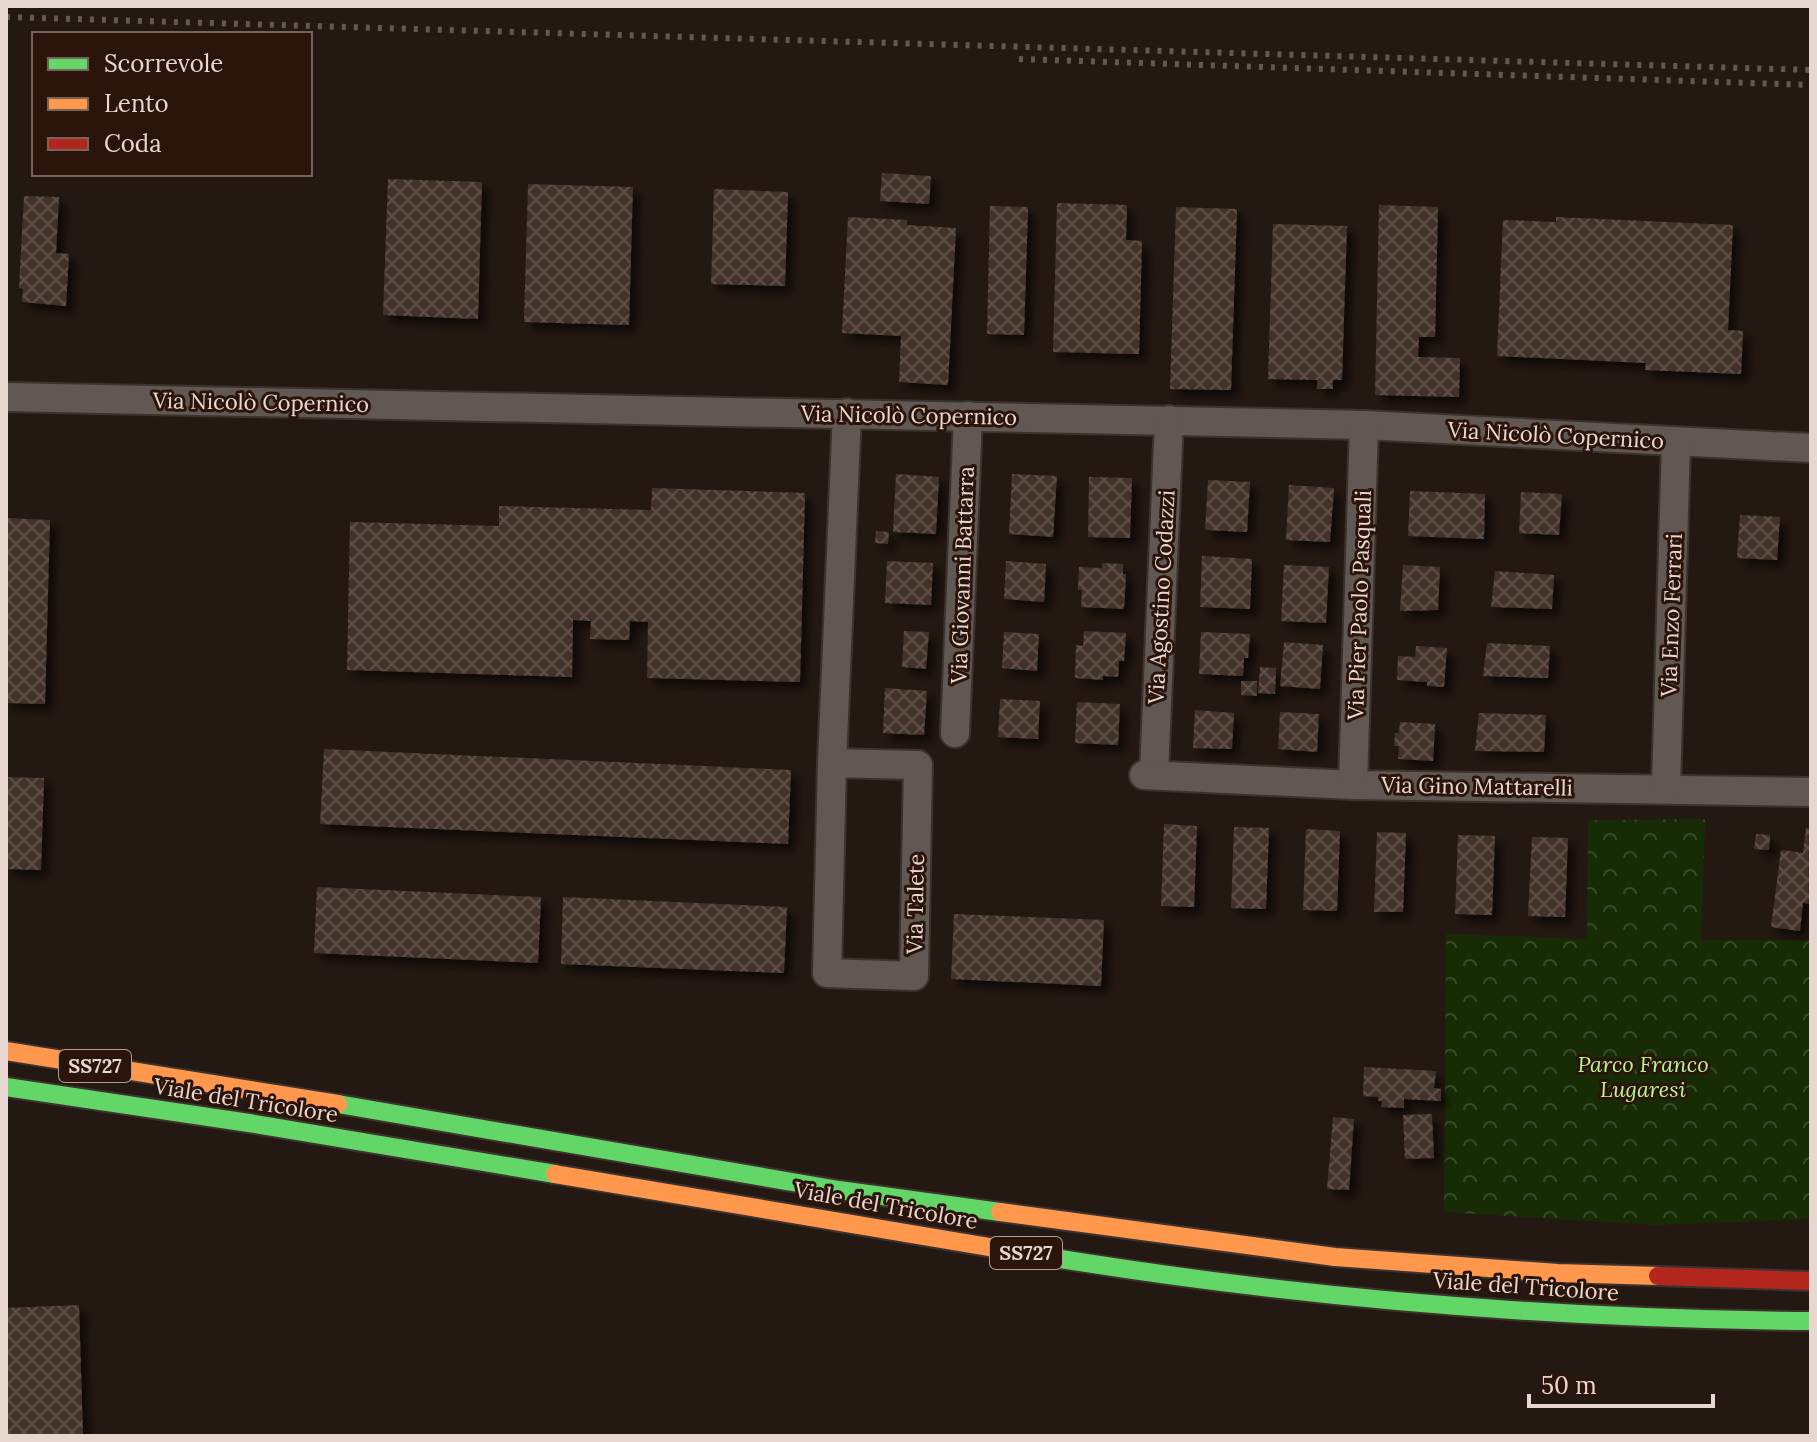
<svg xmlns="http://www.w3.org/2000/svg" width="1817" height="1442" viewBox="0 0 1817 1442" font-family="Lora,serif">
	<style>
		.park { fill: url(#park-crowns) }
		.building { fill: url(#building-cross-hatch); filter: url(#shadow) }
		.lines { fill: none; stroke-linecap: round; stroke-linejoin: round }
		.street-casing { stroke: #3d332e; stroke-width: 32 }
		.fast-casing { stroke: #3d332e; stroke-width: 22 }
		.slow-casing { stroke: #3d332e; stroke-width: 22 }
		.jam-casing { stroke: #3d332e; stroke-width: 22 }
		.street { stroke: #615753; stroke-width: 28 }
		.fast { stroke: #63d668; stroke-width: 18 }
		.slow { stroke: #ff974d; stroke-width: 18 }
		.jam { stroke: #b3261e; stroke-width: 18 }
		.rail { stroke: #625953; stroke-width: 6; stroke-dasharray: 4 8; stroke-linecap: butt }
		.labels { text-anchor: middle; stroke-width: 6; stroke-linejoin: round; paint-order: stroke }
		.shield { fill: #2b150b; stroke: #af9d95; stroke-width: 2 }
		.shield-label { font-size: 20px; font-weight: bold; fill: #e8d7d0 }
		.street-label { font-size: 22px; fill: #e8d7d0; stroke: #2b150b }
		.park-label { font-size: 22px; font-style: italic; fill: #b5f493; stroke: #2b150b }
	</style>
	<defs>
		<pattern id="park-crowns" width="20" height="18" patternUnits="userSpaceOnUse" patternTransform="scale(2)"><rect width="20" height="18" fill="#172c04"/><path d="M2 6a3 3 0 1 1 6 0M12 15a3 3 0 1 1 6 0" fill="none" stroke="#394a28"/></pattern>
		<pattern id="building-cross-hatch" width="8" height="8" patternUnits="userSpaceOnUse" patternTransform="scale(2)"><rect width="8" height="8" fill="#43332a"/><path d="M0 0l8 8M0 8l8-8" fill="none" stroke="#5e5048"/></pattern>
		<filter id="shadow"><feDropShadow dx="7" dy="7" stdDeviation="4" flood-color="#0009"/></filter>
	</defs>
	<rect width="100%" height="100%" fill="#241812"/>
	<!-- park -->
	<polygon class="park" points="1705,819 1701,940 1811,940 1811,1219 1655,1225 1444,1212 1446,934 1587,939 1588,820"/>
	<!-- building -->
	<g class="building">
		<polygon points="882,173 931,176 929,204 880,201"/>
		<polygon points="388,179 482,182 478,319 383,315"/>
		<polygon points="528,184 633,187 629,325 524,322"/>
		<polygon points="714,189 788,192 785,286 711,284"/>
		<polygon points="24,196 59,197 56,253 69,254 66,306 22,302 23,289 19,288"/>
		<polygon points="1057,203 1127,205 1126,240 1142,241 1139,354 1053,352"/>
		<polygon points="1379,205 1438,207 1435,337 1419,337 1418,357 1460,358 1459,397 1375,395"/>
		<polygon points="990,206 1028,207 1024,335 987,334"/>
		<polygon points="1176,207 1237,209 1231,390 1170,389"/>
		<polygon points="848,217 907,220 907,225 956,228 948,385 899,382 901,336 842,333"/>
		<polygon points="1556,217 1733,225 1728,330 1743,331 1741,374 1645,370 1646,363 1497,356 1503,220 1556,222"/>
		<polygon points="1273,224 1347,226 1342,380 1333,380 1333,389 1317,389 1317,380 1268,379"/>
		<polygon points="896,474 939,477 936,534 893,532"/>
		<polygon points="1012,474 1057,476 1053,537 1009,534"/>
		<polygon points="1089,477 1132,478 1130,538 1088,537"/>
		<polygon points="1208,480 1250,482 1247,532 1205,530"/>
		<polygon points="1289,485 1334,488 1330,542 1286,540"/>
		<polygon points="652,488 805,493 800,682 647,678 648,622 630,621 629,640 590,639 591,621 573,620 572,677 347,670 350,522 499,526 499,506 651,510"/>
		<polygon points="1410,491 1485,494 1484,539 1408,536"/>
		<polygon points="1521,492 1562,494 1559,535 1519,533"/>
		<polygon points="1740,515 1780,517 1777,560 1737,558"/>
		<polygon points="6,518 50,520 45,704 6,703"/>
		<polygon points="876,531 889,532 888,544 875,543"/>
		<polygon points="1202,556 1252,559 1250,609 1200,607"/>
		<polygon points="887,561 933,563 931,605 885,603"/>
		<polygon points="1006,561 1046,564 1044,602 1004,599"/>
		<polygon points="1102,563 1123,564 1123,574 1126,574 1124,609 1081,607 1082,590 1078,590 1079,567 1102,568"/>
		<polygon points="1284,565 1329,567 1326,623 1281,621"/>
		<polygon points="1403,565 1440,567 1438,610 1400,611"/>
		<polygon points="1495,571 1554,575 1552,609 1491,607"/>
		<polygon points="904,631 929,632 926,669 902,667"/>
		<polygon points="1084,631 1126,633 1124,661 1119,661 1118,677 1103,676 1103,680 1075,678 1076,645 1083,646"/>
		<polygon points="1004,632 1039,634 1037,671 1002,668"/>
		<polygon points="1201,632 1250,634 1248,658 1244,658 1243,676 1199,674"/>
		<polygon points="1284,642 1323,645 1320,689 1280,686"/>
		<polygon points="1487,643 1550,646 1548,678 1483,676"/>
		<polygon points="1416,646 1447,648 1444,687 1427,686 1427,682 1397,680 1398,656 1415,657"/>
		<polygon points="1260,667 1276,668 1275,694 1258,693"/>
		<polygon points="1241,681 1257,681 1257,696 1241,695"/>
		<polygon points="885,688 927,691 924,735 883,733"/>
		<polygon points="1000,699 1040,701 1038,739 998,737"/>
		<polygon points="1077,702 1120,704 1118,745 1075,743"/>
		<polygon points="1195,710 1234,713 1232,749 1193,748"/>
		<polygon points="1280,712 1319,714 1317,752 1278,749"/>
		<polygon points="1479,713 1546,715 1544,752 1475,751"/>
		<polygon points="1400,722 1435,724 1433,761 1398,759 1399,746 1394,746 1395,733 1399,733"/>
		<polygon points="324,749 791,770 788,844 320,824"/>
		<polygon points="6,777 44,778 41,870 6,869"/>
		<polygon points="1164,824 1197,826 1194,907 1161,906"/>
		<polygon points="1234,827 1269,828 1266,909 1231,908"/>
		<polygon points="1806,828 1811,828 1811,904 1803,903 1800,931 1771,927 1781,850 1803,853"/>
		<polygon points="1306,829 1340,831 1337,911 1303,910"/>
		<polygon points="1377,832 1406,833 1403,912 1374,912"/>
		<polygon points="1756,834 1770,835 1769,850 1754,849"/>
		<polygon points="1458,835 1495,836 1492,915 1455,914"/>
		<polygon points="1532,837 1568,838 1565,917 1528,916"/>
		<polygon points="317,887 541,897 538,963 314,953"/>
		<polygon points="563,897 787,907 784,973 561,964"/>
		<polygon points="954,914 1104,920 1101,986 951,979"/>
		<polygon points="1364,1067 1436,1071 1434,1088 1441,1089 1441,1101 1404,1099 1404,1108 1381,1107 1382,1101 1378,1101 1378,1097 1363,1096"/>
		<polygon points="1432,1114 1434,1158 1405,1159 1403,1115"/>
		<polygon points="1333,1117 1354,1119 1349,1190 1327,1189"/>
		<polygon points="79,1305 83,1436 6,1436 6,1308"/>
	</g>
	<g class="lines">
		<defs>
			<g id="street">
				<polyline points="6,397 1364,425 1811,448"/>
				<polyline points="955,733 968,416"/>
				<polyline points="832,763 918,765 914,976 827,973 832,763 847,413"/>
				<polyline points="1154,774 1169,420"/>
				<polyline points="1144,775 1353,785 1811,792"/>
				<polyline points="1353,785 1364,425"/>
				<polyline points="1666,788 1676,442"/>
			</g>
			<g id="fast">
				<polyline points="6,1087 249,1123 555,1174"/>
				<polyline points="338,1104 839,1190 1000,1212"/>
				<path d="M1030,1254C1287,1297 1549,1319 1811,1321"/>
			</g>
			<g id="slow">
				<polyline points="6,1051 338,1104"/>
				<polyline points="555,1174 1030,1254"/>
				<polyline points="1000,1212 1335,1257 1558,1273 1658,1276"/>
			</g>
			<polyline id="jam" points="1658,1276 1811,1281"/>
		</defs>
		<!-- street casing -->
		<use href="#street" class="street-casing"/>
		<!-- fast casing -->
		<use href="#fast" class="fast-casing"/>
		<!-- slow casing -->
		<use href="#slow" class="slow-casing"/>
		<!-- jam casing -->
		<use href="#jam" class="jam-casing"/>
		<!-- street -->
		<use href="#street" class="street"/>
		<!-- fast -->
		<use href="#fast" class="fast"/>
		<!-- slow -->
		<use href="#slow" class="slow"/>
		<!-- jam -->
		<use href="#jam" class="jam"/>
		<!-- rail -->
		<g class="rail">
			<polyline points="6,17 1811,70"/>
			<polyline points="1019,59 1811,85"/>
		</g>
	</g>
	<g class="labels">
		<!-- shield labels -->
		<g class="shield">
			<rect x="59" y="1050" width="72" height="32" rx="6"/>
			<rect x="990" y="1237" width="72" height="32" rx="6"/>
		</g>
		<g class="shield-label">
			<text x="95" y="1073">SS727</text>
			<text x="1026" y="1260">SS727</text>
		</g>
		<!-- street labels -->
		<g class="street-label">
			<text transform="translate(261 402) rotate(1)" y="8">Via Nicolò Copernico</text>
			<text transform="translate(909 415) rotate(1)" y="8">Via Nicolò Copernico</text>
			<text transform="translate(1556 435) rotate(3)" y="8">Via Nicolò Copernico</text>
			<text transform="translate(962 575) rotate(-88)" y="8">Via Giovanni Battarra</text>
			<text transform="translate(1161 597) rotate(-87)" y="8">Via Agostino Codazzi</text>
			<text transform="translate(1359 605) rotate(-88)" y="8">Via Pier Paolo Pasquali</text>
			<text transform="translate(1671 615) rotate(-88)" y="8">Via Enzo Ferrari</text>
			<text transform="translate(1477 786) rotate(1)" y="8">Via Gino Mattarelli</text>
			<text transform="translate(915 904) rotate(-89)" y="8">Via Talete</text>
			<text transform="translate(246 1100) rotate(9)" y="8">Viale del Tricolore</text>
			<text transform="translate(886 1205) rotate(10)" y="8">Viale del Tricolore</text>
			<text transform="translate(1526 1286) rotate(4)" y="8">Viale del Tricolore</text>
		</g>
		<!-- park labels -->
		<g class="park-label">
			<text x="1643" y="1072">Parco Franco<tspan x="1643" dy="25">Lugaresi</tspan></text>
		</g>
	</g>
	<!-- border -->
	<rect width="1817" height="1442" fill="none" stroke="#e8d7d0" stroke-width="16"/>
	<!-- legend -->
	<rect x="32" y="32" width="280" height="144" fill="#2b150b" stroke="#77635a" stroke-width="2"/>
	<rect x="48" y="58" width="40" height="12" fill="#63d668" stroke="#77635a" stroke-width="2"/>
	<text x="104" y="72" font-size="24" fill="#e8d7d0">Scorrevole</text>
	<rect x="48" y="98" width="40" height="12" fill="#ff974d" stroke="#77635a" stroke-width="2"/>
	<text x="104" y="112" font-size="24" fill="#e8d7d0">Lento</text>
	<rect x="48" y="138" width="40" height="12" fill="#b3261e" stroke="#77635a" stroke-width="2"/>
	<text x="104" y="152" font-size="24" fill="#e8d7d0">Coda</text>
	<!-- scale -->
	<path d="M1529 1394v12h184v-12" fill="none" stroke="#e8d7d0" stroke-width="4"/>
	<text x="1541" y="1394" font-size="24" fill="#e8d7d0" stroke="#2b150b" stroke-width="6" paint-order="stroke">50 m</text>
</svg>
